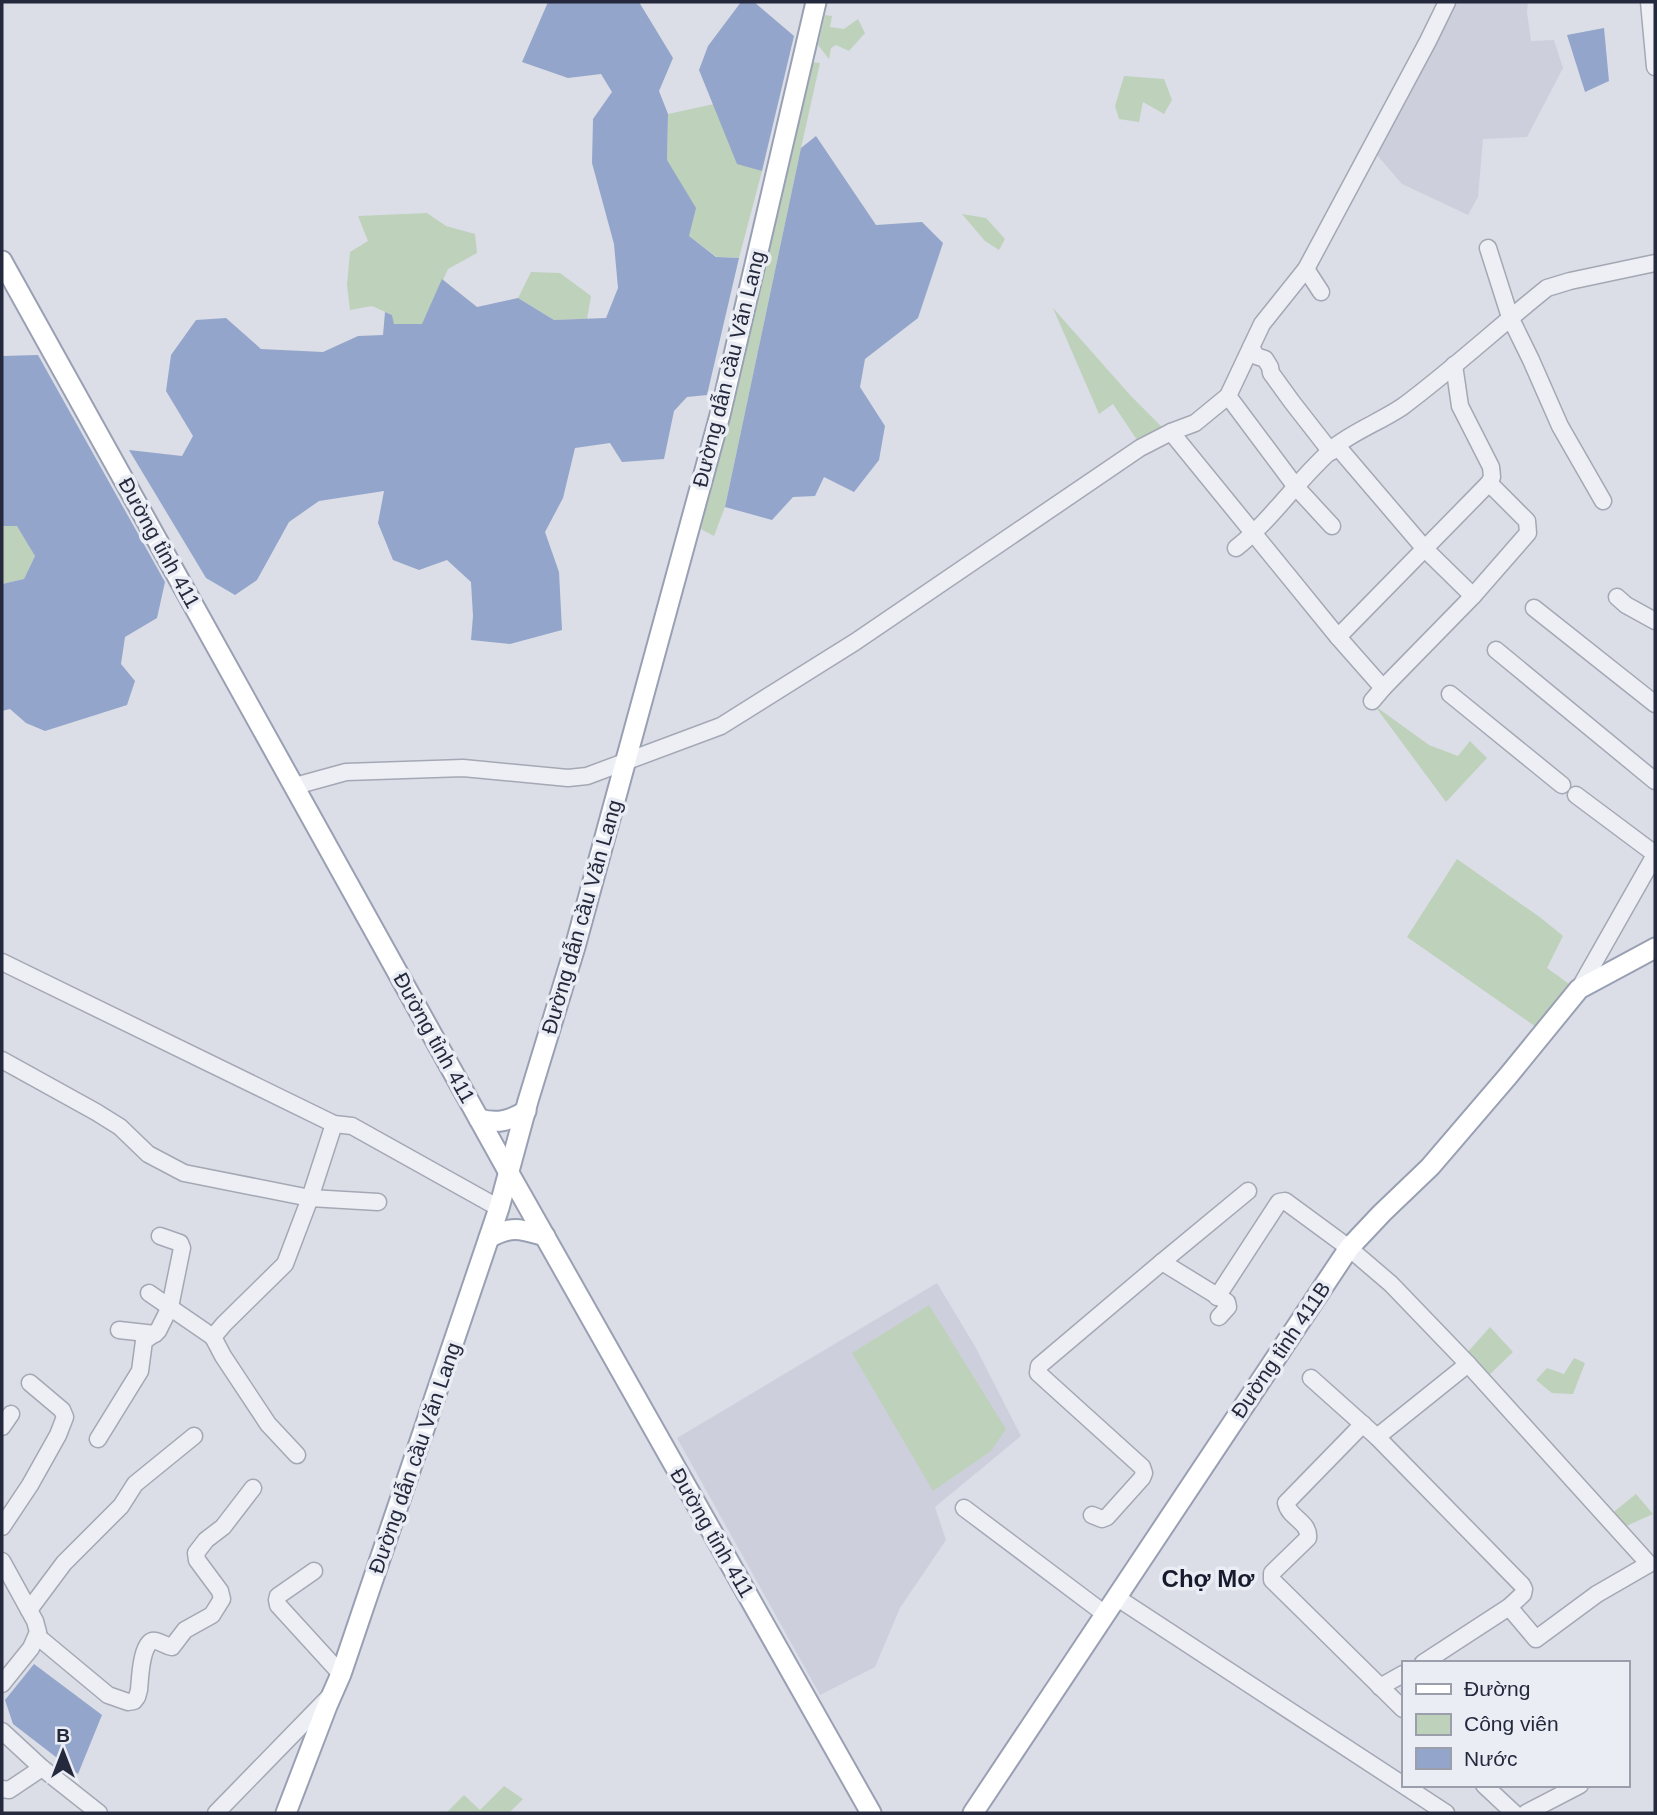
<svg xmlns="http://www.w3.org/2000/svg" width="1657" height="1815" viewBox="0 0 1657 1815" font-family="Helvetica,sans-serif">
	<style>
		.built { fill: #cdd0dc }
		.green { fill: #bed1bb }
		.water { fill: #93a5ca }
		.lines { fill: none; stroke-linecap: round; stroke-linejoin: round }
		.minor-casing { stroke: #a4a8b4; stroke-width: 19 }
		.major-casing { stroke: #99a0b3; stroke-width: 23 }
		.minor { stroke: #eeeff5; stroke-width: 16 }
		.major { stroke: #fff; stroke-width: 19 }
		.labels { text-anchor: middle; stroke-width: 7; stroke-linejoin: round; paint-order: stroke }
		.street-label { font-size: 21px; fill: #24293d; stroke: #eaedf4 }
		.quarter-label { font-size: 24px; font-weight: bold; fill: #171b2e; stroke: #eaedf4 }
	</style>
	<rect width="100%" height="100%" fill="#dbdee7"/>
	<!-- built -->
	<g class="built">
		<polygon points="1451,2 1528,2 1527,12 1531,41 1554,40 1563,68 1527,137 1483,139 1478,197 1468,215 1402,184 1376,154"/>
		<polygon points="937,1283 976,1348 1021,1436 935,1507 946,1540 900,1608 875,1667 820,1695 677,1438"/>
	</g>
	<!-- green -->
	<g class="green">
		<polygon points="825,15 832,16 830,27 844,29 858,19 865,33 849,51 836,45 831,48 829,59 818,45"/>
		<polygon points="811,62 820,63 801,148 725,507 714,536 701,529"/>
		<polygon points="1124,76 1164,79 1172,100 1164,114 1143,102 1139,122 1119,119 1115,106"/>
		<polygon points="714,104 737,163 762,171 739,258 717,257 689,236 667,160 668,114"/>
		<polygon points="427,213 446,226 475,234 477,253 448,269 422,325 394,325 392,315 372,306 350,310 347,285 350,252 368,241 358,216"/>
		<polygon points="962,214 986,218 1005,239 999,250 985,241"/>
		<polygon points="531,272 560,273 591,296 587,319 554,320 518,298"/>
		<polygon points="1053,308 1130,395 1165,430 1139,443 1113,404 1099,414"/>
		<polygon points="17,525 35,556 24,579 2,584 2,526"/>
		<polygon points="1375,706 1429,745 1458,756 1470,741 1487,758 1446,802"/>
		<polygon points="1457,859 1541,918 1563,936 1547,968 1572,986 1539,1029 1407,937"/>
		<polygon points="929,1305 1006,1429 991,1451 933,1491 852,1353"/>
		<polygon points="1490,1327 1513,1352 1487,1377 1466,1354"/>
		<polygon points="1574,1358 1585,1363 1573,1394 1552,1393 1536,1380 1547,1368 1564,1374"/>
		<polygon points="1636,1494 1653,1514 1622,1528 1610,1515"/>
		<polygon points="504,1786 523,1799 509,1813 446,1813 464,1795 480,1810"/>
	</g>
	<!-- water -->
	<g class="water">
		<polygon points="548,2 639,2 673,58 659,91 668,114 667,160 696,208 689,236 716,257 739,258 707,395 687,397 674,411 664,459 622,462 610,443 575,448 563,498 545,532 559,572 562,630 510,644 471,640 473,616 471,582 447,560 419,570 393,560 378,523 384,491 319,501 289,522 257,580 235,595 206,578 129,450 182,456 193,436 166,391 171,355 196,320 226,318 261,349 323,352 358,336 383,335 385,312 392,315 394,324 422,324 442,279 477,307 518,298 554,320 606,318 618,288 614,244 592,163 593,119 612,92 601,74 568,78 522,62"/>
		<polygon points="741,2 754,2 794,36 762,171 737,164 699,70 708,46"/>
		<polygon points="1604,28 1609,81 1585,92 1567,35"/>
		<polygon points="816,136 876,225 922,222 943,243 918,318 865,359 860,387 885,426 879,460 854,492 824,477 815,496 793,497 772,520 725,507 801,148"/>
		<polygon points="38,355 165,582 157,618 125,637 121,664 135,681 127,705 45,731 26,723 10,709 2,711 2,584 24,579 35,556 17,526 2,526 2,356"/>
		<polygon points="34,1664 102,1715 78,1774 13,1724 5,1700"/>
	</g>
	<g class="lines">
		<defs>
			<g id="minor">
				<polyline points="1649,2 1655,67"/>
				<polyline points="1488,248 1510,317 1531,360 1560,426 1603,501"/>
				<polyline points="1306,269 1321,292"/>
				<polyline points="1251,347 1256,356 1265,359 1270,367 1271,373 1292,402 1331,452"/>
				<polyline points="1228,396 1296,487 1332,526"/>
				<polyline points="1171,432 1338,637 1383,688"/>
				<polyline points="1337,446 1425,549 1473,596"/>
				<path d="M1236,548C1274,518 1300,476 1337,445C1357,430 1381,421 1402,407C1452,370 1498,327 1547,288L1570,281L1655,263"/>
				<polyline points="1617,597 1626,605 1655,621"/>
				<polyline points="1534,608 1655,704"/>
				<polyline points="1338,637 1489,483 1492,477 1491,467 1460,406 1454,365"/>
				<polyline points="1496,650 1655,781"/>
				<polyline points="1450,694 1562,785"/>
				<polyline points="1372,701 1383,688 1473,596 1528,533 1527,521 1489,483"/>
				<polyline points="295,786 346,772 463,768 568,778 587,776 721,726 855,642 1140,448 1171,432 1195,423 1228,396 1262,324 1306,269 1428,41 1447,2"/>
				<polyline points="1576,795 1655,854"/>
				<polyline points="2,962 334,1124 352,1126 499,1208"/>
				<polyline points="1579,989 1655,855"/>
				<polyline points="2,1060 96,1112 120,1127 148,1154 184,1173 310,1198 378,1202"/>
				<polyline points="1162,1262 1227,1302 1228,1307 1219,1317"/>
				<polyline points="149,1293 213,1337"/>
				<polyline points="1217,1297 1279,1202 1285,1201 1349,1248 1391,1284 1468,1364 1649,1564 1597,1594 1536,1639 1509,1607"/>
				<polyline points="119,1330 155,1334"/>
				<polyline points="1311,1378 1377,1437 1522,1585 1524,1589 1523,1594 1509,1607 1423,1663"/>
				<path d="M1363,1424L1286,1503C1289,1518 1310,1522 1308,1538L1272,1573V1580L1403,1709"/>
				<polyline points="2,1427 11,1414"/>
				<polyline points="1377,1437 1468,1364"/>
				<polyline points="98,1439 140,1371 144,1341 158,1331 170,1307 182,1248 180,1243 160,1236"/>
				<polyline points="297,1455 268,1424 223,1356 213,1337 224,1324 285,1264 310,1198 334,1124"/>
				<polyline points="964,1508 1105,1614"/>
				<polyline points="1092,1515 1102,1519 1107,1517 1142,1478 1144,1473 1142,1467 1038,1373 1039,1366 1162,1262 1248,1191"/>
				<polyline points="2,1527 30,1485 58,1435 65,1417 62,1410 30,1383"/>
				<polyline points="2,1561 35,1621 38,1632 31,1648 2,1684"/>
				<polyline points="314,1571 278,1596 277,1600 278,1605 341,1674"/>
				<polyline points="1116,1597 1446,1813"/>
				<polyline points="29,1610 64,1563 121,1506 135,1484 194,1436"/>
				<path d="M37,1636L108,1695L128,1702L134,1701L137,1697L139,1690C140,1680 141,1638 156,1641C161,1642 166,1646 172,1647L185,1630L212,1615L222,1599L220,1591L197,1560L196,1553L206,1540L223,1527L253,1488"/>
				<polyline points="1380,1687 1403,1674"/>
				<polyline points="2,1731 42,1768 99,1813"/>
				<polyline points="1484,1785 1514,1813"/>
				<polyline points="2,1789 9,1790 42,1768"/>
				<polyline points="216,1813 329,1697"/>
				<polyline points="1526,1813 1580,1785"/>
			</g>
			<g id="major">
				<polyline points="2,261 509,1173 871,1813"/>
				<path d="M479,1119C498,1124 509,1121 526,1111"/>
				<path d="M489,1238C512,1225 521,1229 545,1236"/>
				<polyline points="286,1813 327,1706 341,1674 499,1208 528,1101 575,947 720,415 816,2"/>
				<polyline points="973,1813 1349,1248 1382,1213 1430,1167 1508,1076 1579,989 1655,948"/>
			</g>
		</defs>
		<!-- minor casing -->
		<use href="#minor" class="minor-casing"/>
		<!-- major casing -->
		<use href="#major" class="major-casing"/>
		<!-- minor -->
		<use href="#minor" class="minor"/>
		<!-- major -->
		<use href="#major" class="major"/>
	</g>
	<g class="labels">
		<!-- street labels -->
		<g class="street-label">
			<text transform="translate(729 369) rotate(-76)" y="7">Đường dẫn cầu Văn Lang</text>
			<text transform="translate(159 543) rotate(61)" y="7">Đường tỉnh 411</text>
			<text transform="translate(582 917) rotate(-74)" y="7">Đường dẫn cầu Văn Lang</text>
			<text transform="translate(434 1038) rotate(61)" y="7">Đường tỉnh 411</text>
			<text transform="translate(1281 1350) rotate(-56)" y="7">Đường tỉnh 411B</text>
			<text transform="translate(415 1458) rotate(-71)" y="7">Đường dẫn cầu Văn Lang</text>
			<text transform="translate(712 1533) rotate(60)" y="7">Đường tỉnh 411</text>
		</g>
		<!-- quarter labels -->
		<g class="quarter-label">
			<text x="1208" y="1587">Chợ Mơ</text>
		</g>
	</g>
	<!-- border -->
	<rect width="1657" height="1815" fill="none" stroke="#24293d" stroke-width="7"/>
	<!-- legend -->
	<rect x="1402" y="1661" width="228" height="126" fill="#eaedf4" stroke="#9b9fab" stroke-width="2"/>
	<rect x="1416" y="1684" width="35" height="10" fill="#ffffff" stroke="#9b9fab" stroke-width="2"/>
	<text x="1464" y="1696" font-size="21" fill="#24293d">Đường</text>
	<rect x="1416" y="1714" width="35" height="21" fill="#bed1bb" stroke="#9b9fab" stroke-width="2"/>
	<text x="1464" y="1731" font-size="21" fill="#24293d">Công viên</text>
	<rect x="1416" y="1748" width="35" height="21" fill="#93a5ca" stroke="#9b9fab" stroke-width="2"/>
	<text x="1464" y="1766" font-size="21" fill="#24293d">Nước</text>
	<!-- north arrow -->
	<g transform="translate(63 1752)" stroke="#eaedf4" stroke-width="5" paint-order="stroke">
	<path d="M0-5L12 26L0 18L-12 26Z" fill="#24293d"/>
	<text y="-10" font-size="19" font-weight="bold" text-anchor="middle" fill="#24293d">B</text>
	</g>
</svg>
